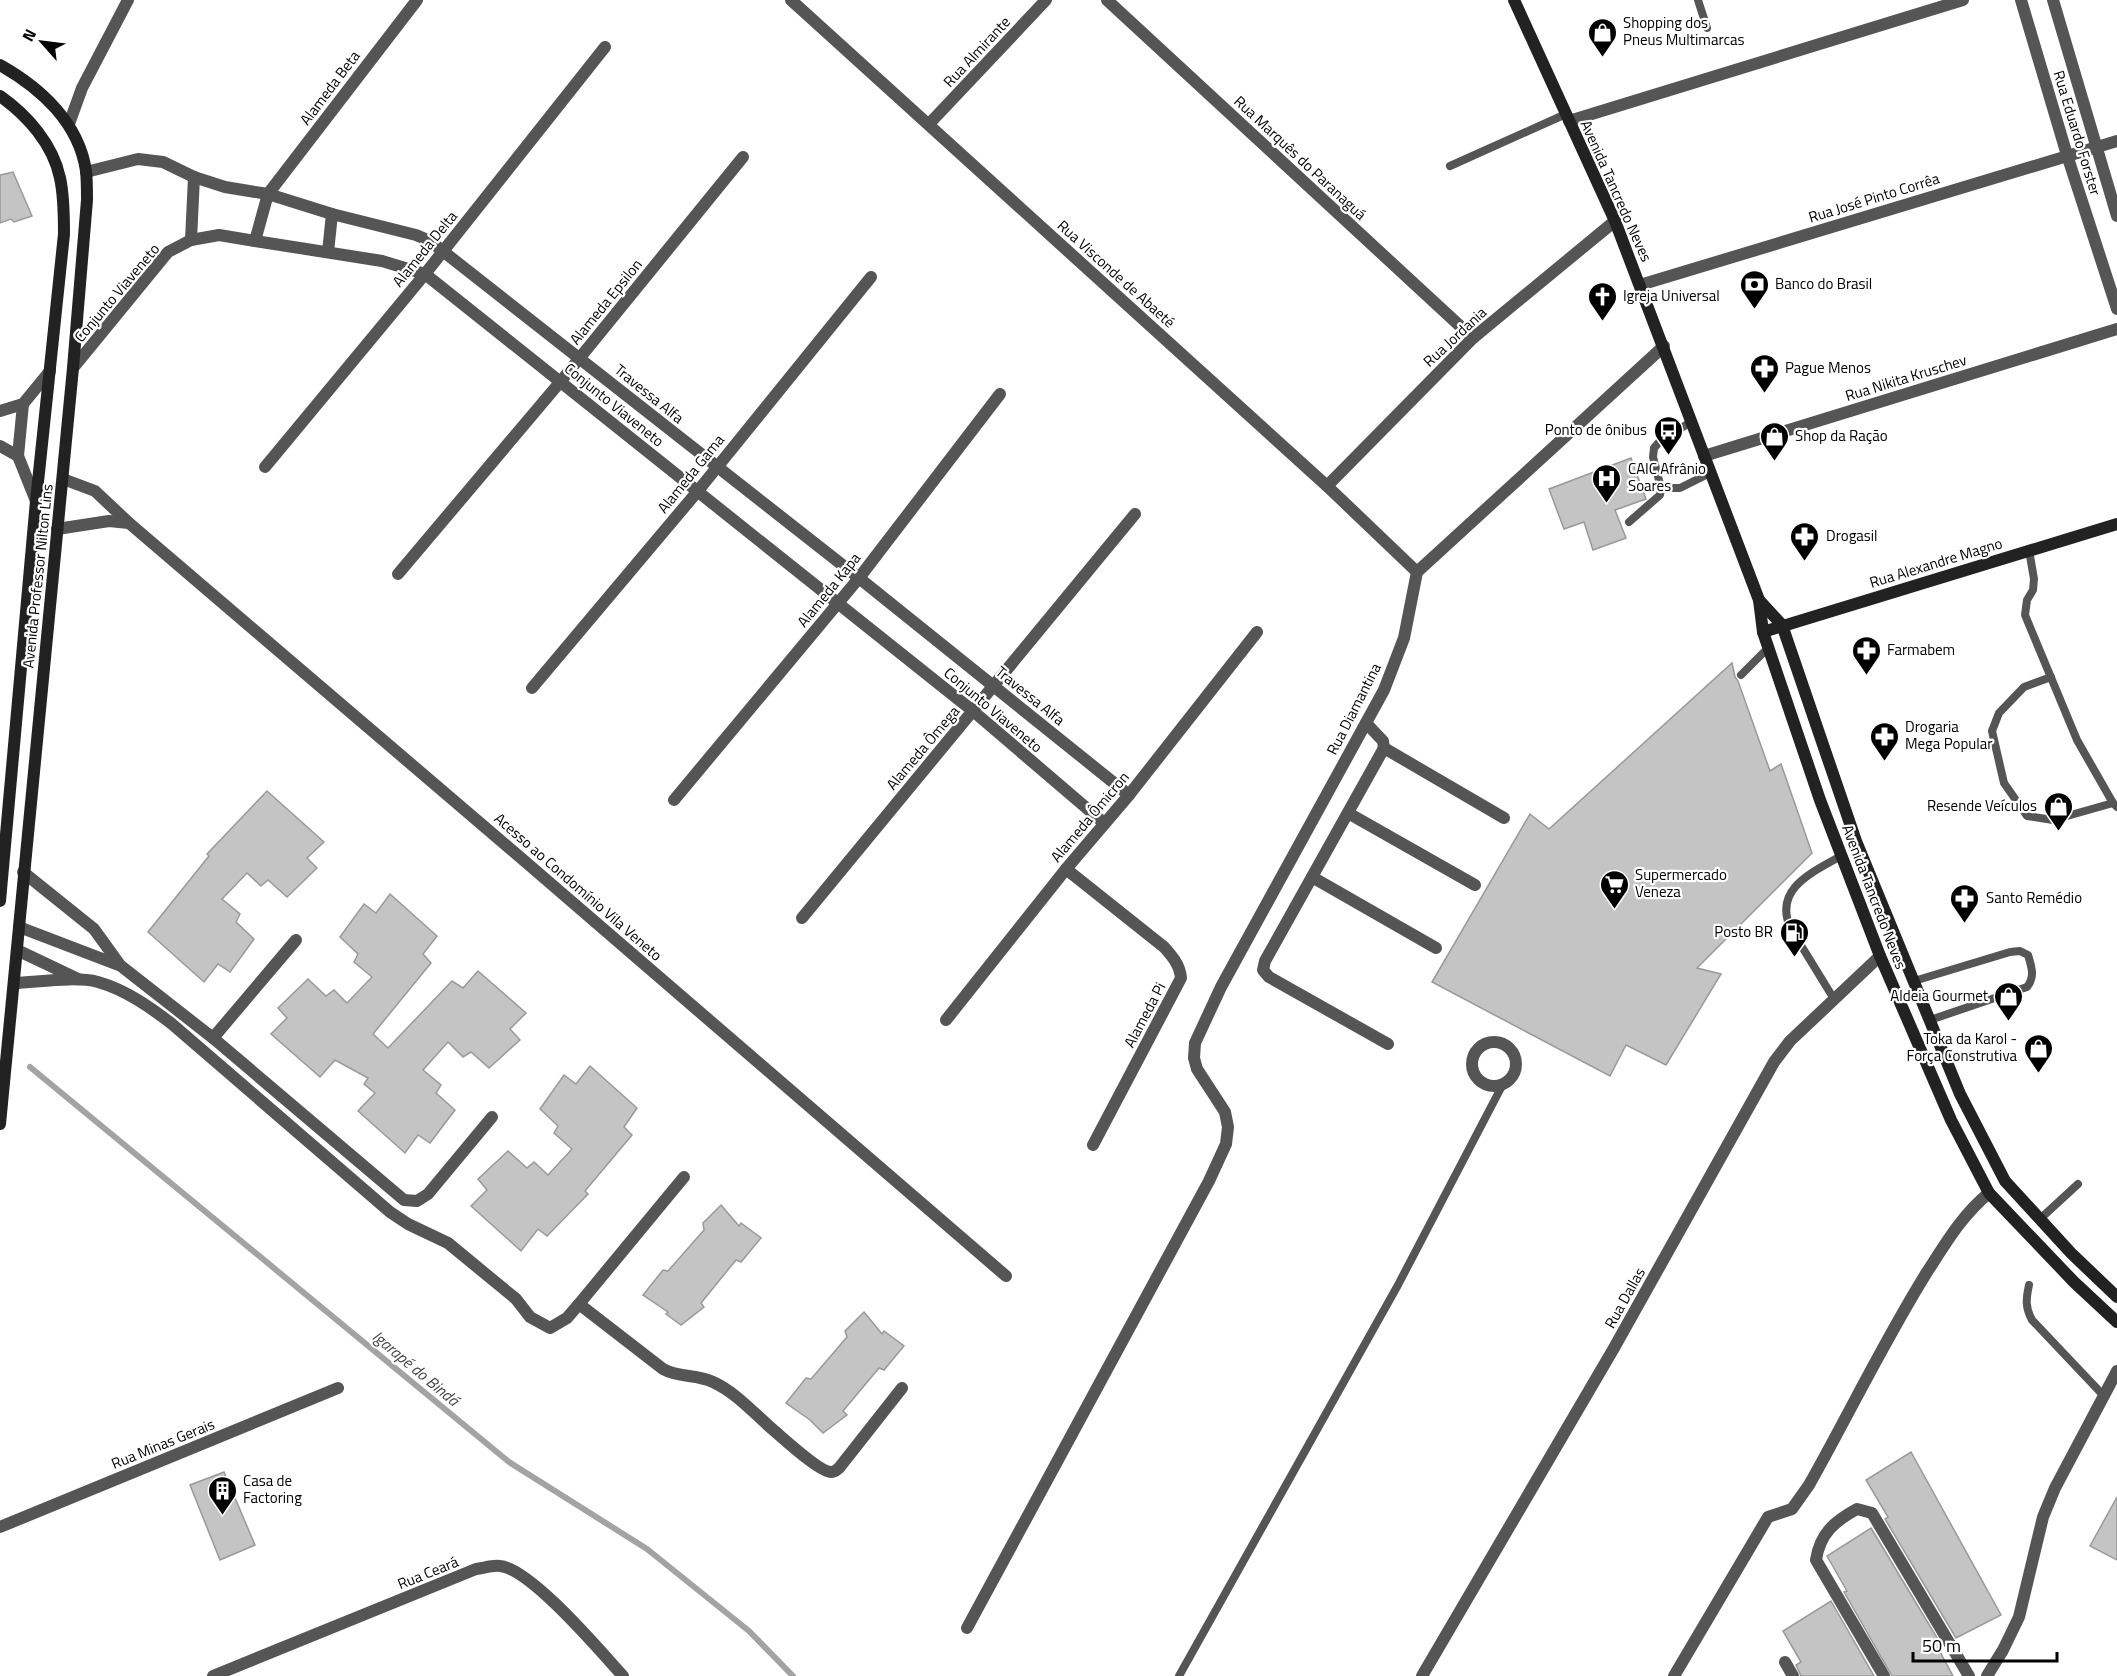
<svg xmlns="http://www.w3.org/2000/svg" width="2117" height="1676" viewBox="0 0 2117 1676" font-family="'Titillium Web',sans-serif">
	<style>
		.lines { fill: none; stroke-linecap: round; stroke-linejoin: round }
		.stream { stroke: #a3a3a3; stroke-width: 6 }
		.building { fill: #c4c4c4; stroke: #999; stroke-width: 1.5 }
		.lane { stroke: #555; stroke-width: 8 }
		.street { stroke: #555; stroke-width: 12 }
		.secondary { stroke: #222; stroke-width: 12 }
		.labels { text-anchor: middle; stroke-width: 4.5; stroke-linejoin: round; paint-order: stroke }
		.poi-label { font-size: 15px; fill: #000; stroke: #fff; text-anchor: start }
		.street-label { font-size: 15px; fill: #000; stroke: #fff }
		.water-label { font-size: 16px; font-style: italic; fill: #444; stroke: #fff }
	</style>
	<rect width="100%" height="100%" fill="#fff"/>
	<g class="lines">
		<!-- stream -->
		<polyline class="stream" points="30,1067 509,1462 647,1549 749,1631 793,1676"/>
	</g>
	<!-- building -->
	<g class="building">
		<polygon points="13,172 32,216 14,222 11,219 0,223 0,175"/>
		<polygon points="1631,458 1646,499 1615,510 1626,538 1593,550 1584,522 1564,529 1549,489"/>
		<polygon points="1732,663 1735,677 1738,681 1770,771 1781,764 1812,853 1697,968 1721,974 1666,1065 1626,1045 1610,1076 1432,982 1530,814 1549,829"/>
		<polygon points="267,791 324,842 307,858 317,868 287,897 268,880 261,886 247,873 222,899 240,914 236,922 254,939 230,972 218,964 204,982 148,932 209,856 207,854"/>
		<polygon points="390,894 437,936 423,954 431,963 373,1034 388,1048 452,981 463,988 478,971 526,1013 510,1029 520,1040 489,1068 471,1052 463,1057 448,1042 423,1070 441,1085 436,1093 455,1110 430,1143 418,1135 405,1153 358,1111 375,1093 364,1084 368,1078 335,1060 320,1077 271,1034 287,1018 278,1008 308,979 326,996 334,990 347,1003 372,977 354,962 358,954 340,937 364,904 376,913"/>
		<polygon points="590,1066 637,1108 624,1127 632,1135 585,1191 588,1194 547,1236 538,1229 521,1251 471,1206 487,1190 478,1179 508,1151 527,1168 534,1162 548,1175 572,1149 554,1133 558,1126 540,1109 564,1075 576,1084"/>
		<polygon points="721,1205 739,1226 741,1223 761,1238 741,1262 736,1260 714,1287 701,1303 704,1307 681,1325 666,1314 668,1312 643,1295 663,1270 668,1271 704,1230 703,1223"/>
		<polygon points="864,1312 882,1334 884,1331 904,1346 884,1370 879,1368 843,1411 847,1415 823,1433 810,1420 786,1403 806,1378 811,1379 847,1337 845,1331"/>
		<polygon points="1911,1452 2001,1615 1956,1638 1885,1519 1888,1517 1866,1480"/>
		<polygon points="224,1472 255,1545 220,1560 190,1485"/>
		<polygon points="2117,1497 2117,1560 2090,1546"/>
		<polygon points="1871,1528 1942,1646 1938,1648 1953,1676 1892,1676 1844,1592 1847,1591 1827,1556"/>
		<polygon points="1831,1601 1874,1676 1801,1676 1796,1665 1801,1662 1783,1631"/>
	</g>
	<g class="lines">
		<!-- lane -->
		<g class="lane">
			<polyline points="1698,0 1707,28"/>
			<polyline points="1450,166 1566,114"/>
			<polyline points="1661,488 1680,488 1710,473"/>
			<polyline points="1629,522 1660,495 1661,488 1653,457 1654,448 1661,440 1691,422"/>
			<polyline points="2029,550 2034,579 2033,590 2027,600 2025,615 2077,740 2113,803 2117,807"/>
			<polyline points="1741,675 1768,648"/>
			<polyline points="2051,677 2024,687 1999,713 1992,731 2004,783 2027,816 2053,820 2113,803"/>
			<path d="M1914,981L2010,952L2020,951L2028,955C2032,968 2035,977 2027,987L1930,1020"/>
			<path d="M1834,999L1791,929C1772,889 1813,872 1841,856"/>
			<polyline points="2040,1219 2078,1184"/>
			<path d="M2029,1285C2026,1299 2025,1307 2032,1320L2104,1396"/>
			<polyline points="1179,1676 1398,1285 1503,1084"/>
		</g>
		<!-- street -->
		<g class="street">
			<polyline points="791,0 1327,486 1417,572"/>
			<polyline points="1107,0 1473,338"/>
			<polyline points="2021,0 2067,155 2117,309"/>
			<polyline points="2053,0 2117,216"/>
			<polyline points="1569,121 1963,0"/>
			<polyline points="69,124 82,88 128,0"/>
			<polyline points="929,124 1046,0"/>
			<polyline points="86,172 138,159 163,162 194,177 225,187 268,194 332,214 416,235 430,241 859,578 1129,795"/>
			<polyline points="191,240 194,177"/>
			<polyline points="255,241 268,194 417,0"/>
			<polyline points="328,252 332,214"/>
			<polyline points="1640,285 2117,141"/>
			<polyline points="73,368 168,252 191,240 219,235 255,241 382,261 425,274 973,711 1104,823"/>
			<polyline points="0,411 23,404 50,371"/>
			<polyline points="0,446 18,456 36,501"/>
			<polyline points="18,456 23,404"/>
			<polyline points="1704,456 2117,329"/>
			<polyline points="265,467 425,274 605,47"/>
			<polyline points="63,479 95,491 129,523 528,864 1006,1276"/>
			<polyline points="1327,486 1473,338 1615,221"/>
			<polyline points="57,529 109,521 129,523"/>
			<polyline points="398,574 561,381 743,157"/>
			<polyline points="532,688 697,492 871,277"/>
			<polyline points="1366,723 1383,741 1384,748 1504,818"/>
			<polyline points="1384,748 1265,961 1263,970 1269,977 1388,1044"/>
			<polyline points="674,800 859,578 1000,394"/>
			<polyline points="1348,813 1475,885"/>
			<path d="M1066,869L1164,947C1172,956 1180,965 1181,978L1093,1145"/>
			<polyline points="23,872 94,929 120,965"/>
			<polyline points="1312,877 1436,948"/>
			<polyline points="802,918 1135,514"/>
			<polyline points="19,927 121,966 213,1038 404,1200 417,1201 428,1194 492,1117"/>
			<polyline points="17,950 78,979"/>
			<path d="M14,983C39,982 75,976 98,982C126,990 150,1007 172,1024L390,1212L408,1224L448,1243L516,1299L530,1317L550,1328L567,1318L579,1304L663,1369C679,1378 696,1374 713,1382C735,1392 753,1412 771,1428C781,1436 819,1472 831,1472C835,1472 836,1470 839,1468L902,1388"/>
			<polyline points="946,1020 1066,869 1129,795 1257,632"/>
			<polyline points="213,1038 296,940"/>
			<circle cx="1494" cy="1064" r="22"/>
			<polyline points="579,1304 684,1177"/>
			<polyline points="0,1527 338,1388"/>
			<polyline points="967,1628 1209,1181 1226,1144 1228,1127 1225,1112 1197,1069 1194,1058 1195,1043 1221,987 1384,690 1404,638 1417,572 1664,346"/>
			<polyline points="1785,1662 1793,1676"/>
			<path d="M213,1676L476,1569C484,1568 492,1565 500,1566C531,1569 600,1651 623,1676"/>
			<polyline points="1422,1676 1614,1348 1774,1062 1790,1041 1880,956"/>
			<path d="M1674,1676L1768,1517L1792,1509L1809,1485C1849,1414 1884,1341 1927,1272C1946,1243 1962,1215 1989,1193"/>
			<path d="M1884,1676L1816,1560C1820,1533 1835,1521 1857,1509L1872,1513L1969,1676"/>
			<polyline points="1987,1676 2003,1650 2019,1617 2043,1517 2055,1488 2117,1371"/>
		</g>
		<!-- secondary -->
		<g class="secondary">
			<polyline points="1514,0 1615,221 1759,600 1763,632 1820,800 1880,956 1951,1120 1989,1193 2074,1282 2117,1322"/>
			<path d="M0,65C41,88 79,123 86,171C87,180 87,190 87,200L73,368L0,1124"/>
			<path d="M0,96C27,115 53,144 60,178C64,196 64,216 64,234L36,501L0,901"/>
			<polyline points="1759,600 1782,625 1856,841 1960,1094 2005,1181 2071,1253 2117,1297"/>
			<polyline points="1763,632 2117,524"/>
		</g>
	</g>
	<!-- icons -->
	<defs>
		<symbol id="shop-pin" viewBox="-11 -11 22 30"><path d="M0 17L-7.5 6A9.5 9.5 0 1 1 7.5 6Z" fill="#000" stroke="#fff"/><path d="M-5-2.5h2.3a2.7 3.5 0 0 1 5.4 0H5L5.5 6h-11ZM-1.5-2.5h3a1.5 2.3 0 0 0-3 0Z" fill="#fff"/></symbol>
		<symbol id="bank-pin" viewBox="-11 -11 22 30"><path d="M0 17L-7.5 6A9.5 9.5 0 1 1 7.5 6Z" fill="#000" stroke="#fff"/><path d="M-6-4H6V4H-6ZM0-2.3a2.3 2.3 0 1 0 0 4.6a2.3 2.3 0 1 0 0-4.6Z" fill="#fff"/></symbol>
		<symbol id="church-pin" viewBox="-11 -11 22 30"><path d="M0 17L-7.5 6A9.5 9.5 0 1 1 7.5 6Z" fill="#000" stroke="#fff"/><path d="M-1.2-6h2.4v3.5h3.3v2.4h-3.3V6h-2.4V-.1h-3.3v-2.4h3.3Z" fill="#fff"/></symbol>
		<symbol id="pharmacy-pin" viewBox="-11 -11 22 30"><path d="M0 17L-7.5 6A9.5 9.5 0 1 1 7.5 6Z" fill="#000" stroke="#fff"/><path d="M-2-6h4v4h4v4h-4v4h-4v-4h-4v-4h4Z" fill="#fff"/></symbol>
		<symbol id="bus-pin" viewBox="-11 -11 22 30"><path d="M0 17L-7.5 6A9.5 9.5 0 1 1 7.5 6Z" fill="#000" stroke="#fff"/><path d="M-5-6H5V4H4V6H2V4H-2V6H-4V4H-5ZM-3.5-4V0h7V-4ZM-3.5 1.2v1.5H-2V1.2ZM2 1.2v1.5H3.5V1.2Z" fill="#fff"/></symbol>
		<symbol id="hospital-pin" viewBox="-11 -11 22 30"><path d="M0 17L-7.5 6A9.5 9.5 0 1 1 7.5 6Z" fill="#000" stroke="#fff"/><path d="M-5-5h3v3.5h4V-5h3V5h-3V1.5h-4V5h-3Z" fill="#fff"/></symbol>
		<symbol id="supermarket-pin" viewBox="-11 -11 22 30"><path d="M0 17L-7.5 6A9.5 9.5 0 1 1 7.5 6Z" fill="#000" stroke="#fff"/><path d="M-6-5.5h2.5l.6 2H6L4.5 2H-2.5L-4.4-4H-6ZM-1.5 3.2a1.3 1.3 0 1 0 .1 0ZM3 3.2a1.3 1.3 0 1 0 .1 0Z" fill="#fff"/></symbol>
		<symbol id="fuel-pin" viewBox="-11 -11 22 30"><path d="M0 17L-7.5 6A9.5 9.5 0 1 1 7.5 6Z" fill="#000" stroke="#fff"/><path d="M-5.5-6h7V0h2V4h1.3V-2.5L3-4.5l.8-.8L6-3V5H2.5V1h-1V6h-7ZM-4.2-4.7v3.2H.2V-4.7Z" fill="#fff"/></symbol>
		<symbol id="building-pin" viewBox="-11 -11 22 30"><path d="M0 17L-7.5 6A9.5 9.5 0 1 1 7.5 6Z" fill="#000" stroke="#fff"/><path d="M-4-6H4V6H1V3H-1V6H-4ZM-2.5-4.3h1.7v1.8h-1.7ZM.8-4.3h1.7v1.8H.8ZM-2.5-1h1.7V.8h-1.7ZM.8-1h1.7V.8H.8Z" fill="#fff"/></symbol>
	</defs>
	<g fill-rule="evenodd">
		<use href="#shop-pin" x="1586" y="16" width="33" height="45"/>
		<use href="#bank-pin" x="1738" y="268" width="33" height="45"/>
		<use href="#church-pin" x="1586" y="280" width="33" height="45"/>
		<use href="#pharmacy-pin" x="1748" y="352" width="33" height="45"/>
		<use href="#bus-pin" x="1652" y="414" width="33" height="45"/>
		<use href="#shop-pin" x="1758" y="420" width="33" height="45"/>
		<use href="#hospital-pin" x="1590" y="462" width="33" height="45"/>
		<use href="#pharmacy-pin" x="1788" y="520" width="33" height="45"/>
		<use href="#pharmacy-pin" x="1850" y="634" width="33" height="45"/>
		<use href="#pharmacy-pin" x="1868" y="720" width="33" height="45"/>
		<use href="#shop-pin" x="2042" y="790" width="33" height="45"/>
		<use href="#supermarket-pin" x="1598" y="868" width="33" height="45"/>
		<use href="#pharmacy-pin" x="1948" y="882" width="33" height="45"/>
		<use href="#fuel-pin" x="1778" y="916" width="33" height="45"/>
		<use href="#shop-pin" x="1992" y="980" width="33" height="45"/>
		<use href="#shop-pin" x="2022" y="1032" width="33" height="45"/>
		<use href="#building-pin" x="206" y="1474" width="33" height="45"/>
	</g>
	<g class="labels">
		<!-- poi labels -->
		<g class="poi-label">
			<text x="1623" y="28">Shopping dos<tspan x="1623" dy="17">Pneus Multimarcas</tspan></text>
			<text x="1775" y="289">Banco do Brasil</text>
			<text x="1623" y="301">Igreja Universal</text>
			<text x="1785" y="373">Pague Menos</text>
			<text x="1647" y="435" text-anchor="end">Ponto de ônibus</text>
			<text x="1795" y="441">Shop da Ração</text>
			<text x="1628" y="474">CAIC Afrânio<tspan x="1628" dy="17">Soares</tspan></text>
			<text x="1826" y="541">Drogasil</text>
			<text x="1887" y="655">Farmabem</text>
			<text x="1905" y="732">Drogaria<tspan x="1905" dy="17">Mega Popular</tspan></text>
			<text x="2037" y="811" text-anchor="end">Resende Veículos</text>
			<text x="1635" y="880">Supermercado<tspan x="1635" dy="17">Veneza</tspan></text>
			<text x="1986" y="903">Santo Remédio</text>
			<text x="1773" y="937" text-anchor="end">Posto BR</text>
			<text x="1988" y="1001" text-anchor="end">Aldeia Gourmet</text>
			<text x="2017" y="1044" text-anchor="end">Toka da Karol -<tspan x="2017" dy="17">Força Construtiva</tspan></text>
			<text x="243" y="1486">Casa de<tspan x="243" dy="17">Factoring</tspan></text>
		</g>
		<!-- street labels -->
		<g class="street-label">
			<text transform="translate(977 52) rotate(-47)" y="5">Rua Almirante</text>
			<text transform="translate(330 88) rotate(-53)" y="5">Alameda Beta</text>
			<text transform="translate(2077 133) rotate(73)" y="5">Rua Eduardo Forster</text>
			<text transform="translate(1300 158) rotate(43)" y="5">Rua Marquês do Paranaguá</text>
			<text transform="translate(1616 191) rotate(66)" y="5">Avenida Tancredo Neves</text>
			<text transform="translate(1874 198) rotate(-17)" y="5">Rua José Pinto Corrêa</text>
			<text transform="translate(425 249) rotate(-51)" y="5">Alameda Delta</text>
			<text transform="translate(1116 274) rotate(42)" y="5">Rua Visconde de Abaeté</text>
			<text transform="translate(117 293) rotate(-50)" y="5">Conjunto Viaveneto</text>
			<text transform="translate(606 302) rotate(-51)" y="5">Alameda Epsilon</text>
			<text transform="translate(1455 337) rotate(-43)" y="5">Rua Jordania</text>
			<text transform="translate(1906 378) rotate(-17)" y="5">Rua Nikita Kruschev</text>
			<text transform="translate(649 394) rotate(39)" y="5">Travessa Alfa</text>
			<text transform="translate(614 405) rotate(39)" y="5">Conjunto Viaveneto</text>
			<text transform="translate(691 474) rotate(-51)" y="5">Alameda Gama</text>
			<text transform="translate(1936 563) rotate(-17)" y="5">Rua Alexandre Magno</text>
			<text transform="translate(38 576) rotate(-84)" y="5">Avenida Professor Nilton Lins</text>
			<text transform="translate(829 590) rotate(-51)" y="5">Alameda Kapa</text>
			<text transform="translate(1030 696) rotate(39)" y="5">Travessa Alfa</text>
			<text transform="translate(1354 709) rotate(-63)" y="5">Rua Diamantina</text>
			<text transform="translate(993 710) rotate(40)" y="5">Conjunto Viaveneto</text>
			<text transform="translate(923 748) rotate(-50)" y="5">Alameda Ômega</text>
			<text transform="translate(1090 817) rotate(-50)" y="5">Alameda Ômicron</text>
			<text transform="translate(578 887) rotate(41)" y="5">Acesso ao Condomínio Vila Veneto</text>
			<text transform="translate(1874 897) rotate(69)" y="5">Avenida Tancredo Neves</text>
			<text transform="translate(1145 1015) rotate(-62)" y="5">Alameda Pi</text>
			<text transform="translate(1625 1298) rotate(-61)" y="5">Rua Dallas</text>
			<text transform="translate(163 1444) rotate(-22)" y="5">Rua Minas Gerais</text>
			<text transform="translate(428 1573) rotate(-22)" y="5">Rua Ceará</text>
		</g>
		<!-- water labels -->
		<g class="water-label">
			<text transform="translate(416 1368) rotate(40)" y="6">Igarapé do Bindá</text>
		</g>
	</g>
	<!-- north arrow -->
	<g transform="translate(42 42) rotate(298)" stroke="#ffffff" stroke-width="4.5" paint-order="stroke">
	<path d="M0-4.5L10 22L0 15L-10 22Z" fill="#000000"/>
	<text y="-9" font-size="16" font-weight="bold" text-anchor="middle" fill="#000000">N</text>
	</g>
	<!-- scale -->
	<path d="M1913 1652v9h144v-9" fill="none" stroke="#000000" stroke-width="3"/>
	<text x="1922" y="1652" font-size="18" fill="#000000" stroke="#ffffff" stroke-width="4.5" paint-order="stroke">50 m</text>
</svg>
